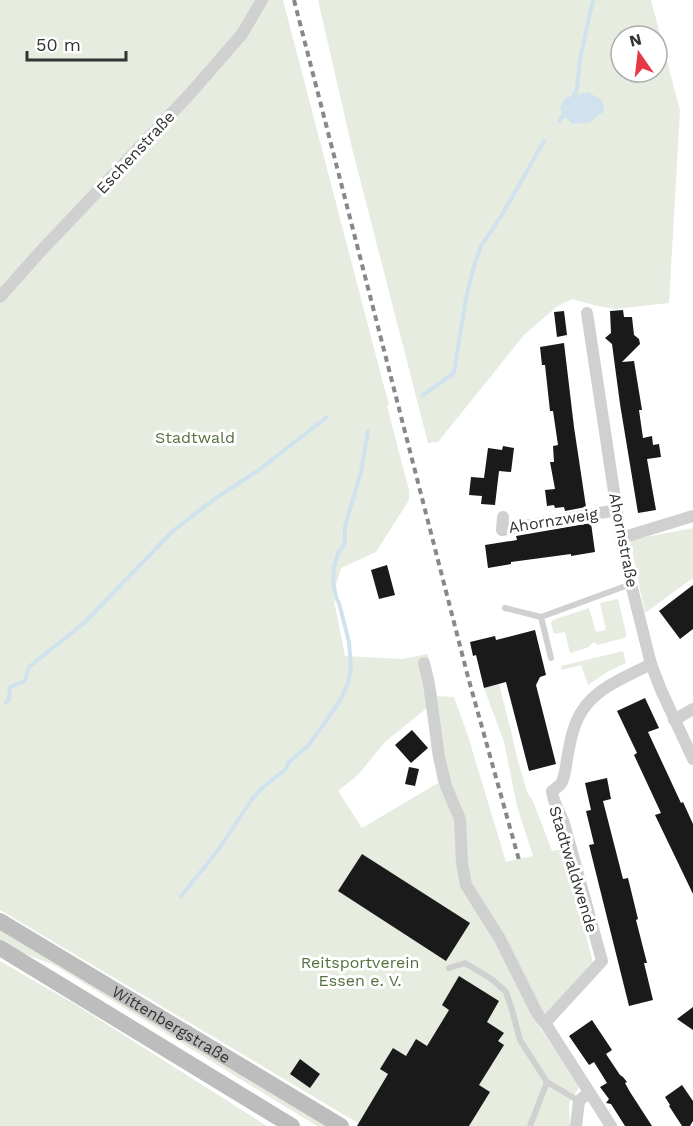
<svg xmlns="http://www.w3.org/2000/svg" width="693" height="1126" viewBox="0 0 693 1126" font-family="'Work Sans',sans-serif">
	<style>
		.green { fill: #e6ecdf; fill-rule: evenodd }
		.water { fill: #cfe2ee }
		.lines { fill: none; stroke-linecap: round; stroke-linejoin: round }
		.stream { stroke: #cfe2ee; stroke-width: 4 }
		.building { fill: #1a1a1a }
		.lane { stroke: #d0d0d0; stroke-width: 6 }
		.street { stroke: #d0d0d0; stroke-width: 12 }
		.secondary { stroke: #bdbdbd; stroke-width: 16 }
		.rail { stroke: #888; stroke-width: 4; stroke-dasharray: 6 4.5; stroke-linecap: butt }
		.labels { text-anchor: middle; stroke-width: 6; stroke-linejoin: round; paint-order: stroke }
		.street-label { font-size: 16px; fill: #333; stroke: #fff }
		.park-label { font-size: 16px; fill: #56703f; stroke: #fff }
	</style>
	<rect width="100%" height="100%" fill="#fff"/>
	<!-- green -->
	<g class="green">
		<path d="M0,0H283L382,379L389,404L387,406L409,490V500L376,552L341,568L333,595L345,656L401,659L428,654L437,696L454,697L468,736L506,862L533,856L517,806L504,742L484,688L499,684L512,735L516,754L527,792L533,801L552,851L564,849L593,963L547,1013L541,1011L497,944L542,1031L578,1084L579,1088L569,1103L570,1126H363L0,910ZM427,708L430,716L431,746L438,783L362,828L338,791L358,775L386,741Z"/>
		<path d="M318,0H651L680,110L669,303L615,309L597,306L572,299L556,307L524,335L438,442L428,443L352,148ZM621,36H657V72H621Z"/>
		<polygon points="693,528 693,578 645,613 630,540"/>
		<polygon points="618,599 626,633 626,636 624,638 598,645 594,642 590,645 589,647 570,653 565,632 554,634 551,623 553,620 589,608 596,632 606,630 600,603"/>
		<polygon points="623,651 626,663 607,672 588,685 581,665 562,670 561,666"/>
		<polygon points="0,927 328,1126 317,1126 54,965 12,949 0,941"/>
		<polygon points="0,961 78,1006 267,1126 0,1126"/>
	</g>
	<!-- water -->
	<polygon class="water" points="588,92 602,100 604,111 590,122 573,124 564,116 560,109 565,98"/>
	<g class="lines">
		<!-- stream -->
		<g class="stream">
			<polyline points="573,98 577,88 580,59 593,0"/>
			<polyline points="559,121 566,112"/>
			<polyline points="423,395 454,373 466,298 474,266 481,246 502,215 544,141"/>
			<polyline points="6,702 9,699 10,687 25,681 29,667 84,623 174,530 216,498 259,470 327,417"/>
			<polyline points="181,896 219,849 252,799 262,788 286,769 289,762 308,746 340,701 348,683 351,668 349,642 339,603 336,598 333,580 334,568 338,553 345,543 345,527 361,472 368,431"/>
		</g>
	</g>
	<!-- building -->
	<g class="building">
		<polygon points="623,310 624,317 632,317 634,335 639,339 640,344 622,362 634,361 642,410 639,410 643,438 652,436 653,445 659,444 661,457 647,459 656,510 638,513 620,404 612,344 605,338 611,333 610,311"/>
		<polygon points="564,311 567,335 557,337 554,312"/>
		<polygon points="564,343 574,427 586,507 565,511 564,507 555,508 554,505 547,506 545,490 555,489 550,462 554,462 553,446 558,445 553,411 550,411 545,365 542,365 540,347"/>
		<polygon points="503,446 514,448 511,472 499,471 495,505 481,504 482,496 469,495 471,477 484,478 488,448 502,450"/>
		<polygon points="591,523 595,552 571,556 571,554 511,562 511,564 488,568 485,545 517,540 516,536"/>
		<polygon points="387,565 395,595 379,599 371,570"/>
		<polygon points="693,585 693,629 680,639 659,611"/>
		<polygon points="535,630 546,675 540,677 536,685 556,764 529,771 506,682 484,688 476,655 473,656 470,642 495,636 496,640"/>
		<polygon points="645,698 659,728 648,732 681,803 683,802 693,824 693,894 655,815 661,813 634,755 637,753 617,711"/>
		<polygon points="412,730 428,748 411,763 395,745"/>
		<polygon points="409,767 419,769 415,786 405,784"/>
		<polygon points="607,778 611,799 603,801 623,879 628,878 638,919 636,920 647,963 644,963 653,1000 629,1006 589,845 594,844 586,811 591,810 585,783"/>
		<polygon points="362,854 470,923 446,961 338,891"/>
		<polygon points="459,976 499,1001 487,1022 504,1033 498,1041 504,1045 479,1085 490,1092 469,1126 357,1126 388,1074 380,1069 393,1048 406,1056 416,1039 427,1046 449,1010 442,1005"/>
		<polygon points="693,1007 693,1030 677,1019"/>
		<polygon points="592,1020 612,1050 606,1054 620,1075 623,1077 627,1082 625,1083 630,1092 652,1126 625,1126 611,1104 606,1103 609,1099 600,1087 607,1083 594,1062 589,1065 569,1036"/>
		<polygon points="300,1059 320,1074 310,1088 290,1074"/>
		<polygon points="682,1085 693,1101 693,1121 690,1126 682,1126 669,1106 670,1105 665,1097"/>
	</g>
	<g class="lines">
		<!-- lane -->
		<g class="lane">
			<polyline points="505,608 541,617"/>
			<polyline points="551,658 541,617 631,584"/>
			<polyline points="449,968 465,963 493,980 506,992 512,1010 520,1040 547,1082 579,1101"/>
			<polyline points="530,1126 547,1082"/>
		</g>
		<!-- street -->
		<g class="street">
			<polyline points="0,297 40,252 188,96 242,34 262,0"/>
			<polyline points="587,313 621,538 631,584 651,664 661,690 693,759"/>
			<polyline points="503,517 502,530 617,510"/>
			<polyline points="621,538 693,516"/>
			<polyline points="424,663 429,684 439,757 446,786 460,819 462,863 466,885 500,939 537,1013 545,1023 611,1126"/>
			<polyline points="674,720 693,709"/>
			<path d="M545,1023L602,961L564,823C560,812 553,803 552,791C556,788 560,786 562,782C565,775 566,766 567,759C570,742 573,725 582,711C597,687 628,676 651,664"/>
			<polyline points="576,1126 579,1101 589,1092"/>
		</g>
		<!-- secondary -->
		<g class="secondary">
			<path id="s1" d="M0,921L341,1126"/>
			<polyline points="0,948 292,1126"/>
		</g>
		<!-- rail -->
		<polyline class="rail" points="294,0 468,677 519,860"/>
	</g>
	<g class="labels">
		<!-- street labels -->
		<g class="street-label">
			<text transform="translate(135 152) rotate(-47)" y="6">Eschenstraße</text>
			<text transform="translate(553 520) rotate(-9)" y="6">Ahornzweig</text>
			<text transform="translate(624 540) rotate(79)" y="6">Ahornstraße</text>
			<text transform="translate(574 869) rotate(73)" y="6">Stadtwaldwende</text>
			<text dy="6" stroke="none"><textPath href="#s1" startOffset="200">Wittenbergstraße</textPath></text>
		</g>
		<!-- park labels -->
		<g class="park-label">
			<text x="195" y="443">Stadtwald</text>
			<text x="360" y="968">Reitsportverein<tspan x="360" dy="18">Essen e. V.</tspan></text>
		</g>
	</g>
	<!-- north arrow -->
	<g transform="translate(639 54) rotate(346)"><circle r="28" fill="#ffffff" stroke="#adadad" stroke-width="1.5"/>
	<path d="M0-4.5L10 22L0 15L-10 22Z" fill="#e63946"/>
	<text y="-9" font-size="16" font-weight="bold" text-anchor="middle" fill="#333333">N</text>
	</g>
	<!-- scale -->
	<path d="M27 51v9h99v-9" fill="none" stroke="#333333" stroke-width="3"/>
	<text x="36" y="51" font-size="18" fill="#333333" stroke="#ffffff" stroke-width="4.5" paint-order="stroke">50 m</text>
</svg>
